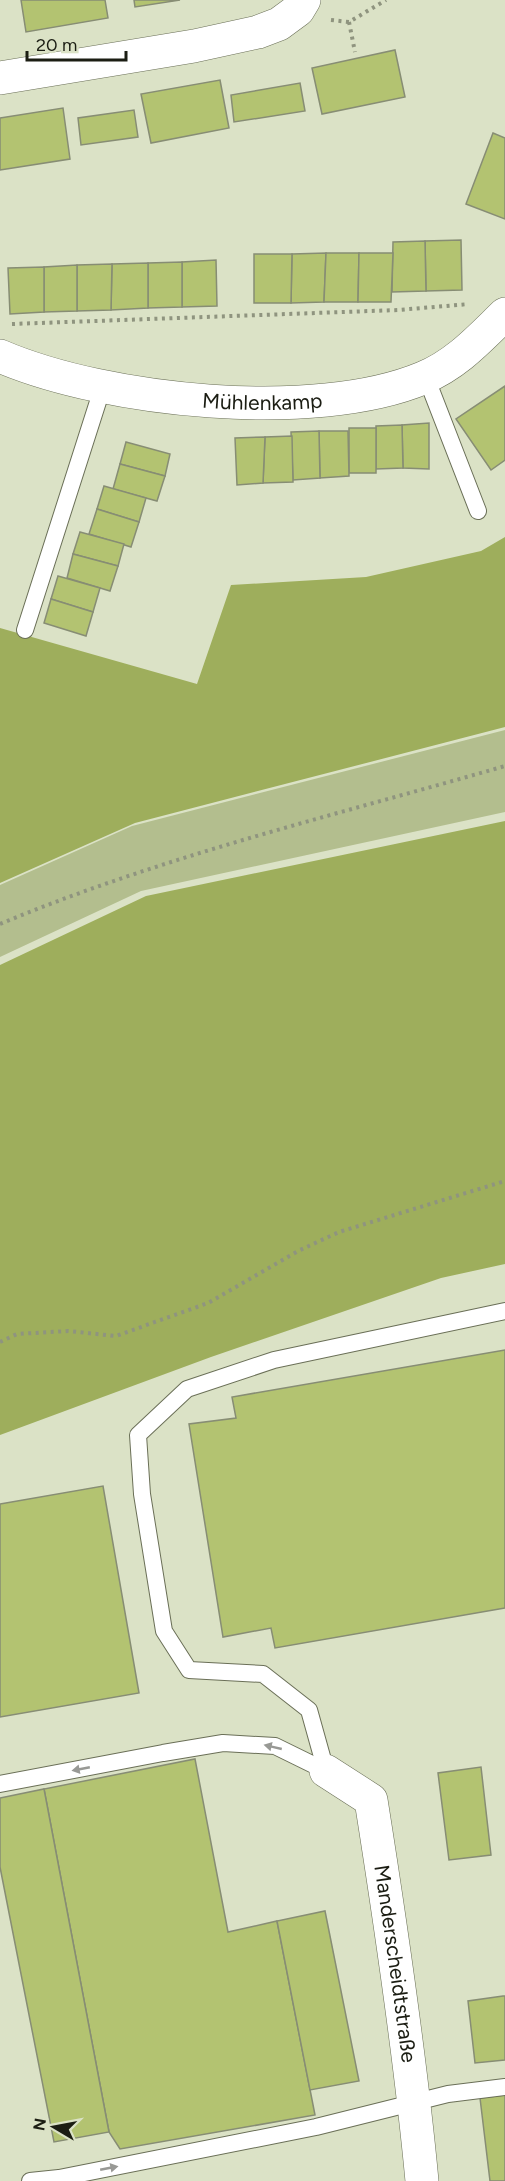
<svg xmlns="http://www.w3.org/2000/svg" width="505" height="2181" viewBox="0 0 505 2181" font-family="Figtree,sans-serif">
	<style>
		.green { fill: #b3be8e }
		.forest { fill: #9eae5c }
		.building { fill: #b3c371; stroke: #878d74; stroke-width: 1.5 }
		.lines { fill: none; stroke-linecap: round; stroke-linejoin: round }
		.service-casing { stroke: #6a6f57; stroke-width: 18 }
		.minor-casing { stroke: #6a6f57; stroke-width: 34 }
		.path { stroke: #8f947f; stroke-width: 4; stroke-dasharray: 3 4.5; stroke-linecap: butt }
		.service { stroke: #fff; stroke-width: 16 }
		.minor { stroke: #fff; stroke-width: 33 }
		.oneway { fill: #989995 }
		.labels { text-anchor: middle; stroke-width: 4.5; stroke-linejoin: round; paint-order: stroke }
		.street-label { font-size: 21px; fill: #1b1d13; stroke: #dbe2c6 }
	</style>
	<rect width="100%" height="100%" fill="#dbe2c6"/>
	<!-- green -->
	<polygon class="green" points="505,730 505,812 141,891 0,957 0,885 132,826"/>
	<!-- forest -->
	<g class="forest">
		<polygon points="505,537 505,727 135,823 0,883 0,628 197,684 231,585 366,577 481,551"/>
		<polygon points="505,821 505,1264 441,1278 211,1357 0,1435 0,965 146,896"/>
	</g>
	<!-- building -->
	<g class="building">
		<polygon points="21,0 105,0 108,18 26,32"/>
		<polygon points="134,0 180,0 135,7"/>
		<polygon points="395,50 405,97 322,114 312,68"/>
		<polygon points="220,80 229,128 151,143 141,94"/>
		<polygon points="300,83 305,111 234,122 231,95"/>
		<polygon points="63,108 70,159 0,170 0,118"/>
		<polygon points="134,110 138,137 81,145 78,118"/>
		<polygon points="493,133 505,138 505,219 466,204"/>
		<polygon points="461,240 462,290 426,291 425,241"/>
		<polygon points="425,241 426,291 392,292 393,242"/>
		<polygon points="326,253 324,302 291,303 292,254"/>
		<polygon points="326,253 359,253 358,302 324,302"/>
		<polygon points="359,253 393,253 391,302 358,302"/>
		<polygon points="254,254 292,254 291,303 254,303"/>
		<polygon points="216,260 217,306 182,307 182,262"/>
		<polygon points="182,262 182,307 148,308 148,263"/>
		<polygon points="148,263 148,308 111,310 112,264"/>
		<polygon points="112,264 111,310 77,311 77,265"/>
		<polygon points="77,265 77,311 44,312 44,267"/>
		<polygon points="44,267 44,312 10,314 8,268"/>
		<polygon points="505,386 505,460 491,470 456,419"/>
		<polygon points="429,423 429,469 403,468 402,425"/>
		<polygon points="402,425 403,468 376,469 376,426"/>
		<rect x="349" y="428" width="27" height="45"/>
		<polygon points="319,431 348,431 349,476 320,478"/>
		<polygon points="319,431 320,478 293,480 291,432"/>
		<polygon points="292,436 293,482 263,483 265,437"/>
		<polygon points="265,437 263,483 237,485 235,438"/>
		<polygon points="126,442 170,454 165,476 120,464"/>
		<polygon points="120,464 165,476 157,501 113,489"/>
		<polygon points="104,486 146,498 139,522 97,509"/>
		<polygon points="97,509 139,522 131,547 89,534"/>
		<polygon points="80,532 124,544 118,566 73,554"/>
		<polygon points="73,554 118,566 110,591 67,578"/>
		<polygon points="58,576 100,588 93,612 51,599"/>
		<polygon points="51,599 93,612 86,636 44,623"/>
		<polygon points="505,1350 505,1608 275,1648 271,1628 223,1637 189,1424 236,1418 232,1397"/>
		<polygon points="103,1486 139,1693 0,1717 0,1504"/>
		<polygon points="195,1759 228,1932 277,1921 315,2115 120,2149 109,2132 44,1789"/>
		<polygon points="481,1767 491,1855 449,1860 438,1773"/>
		<polygon points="44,1789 109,2132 54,2142 0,1867 0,1798"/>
		<polygon points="325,1911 359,2081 310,2090 277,1921"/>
		<polygon points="503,1996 505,1996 505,2060 475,2063 468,2001"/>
		<polygon points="505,2095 505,2181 490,2181 480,2098"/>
	</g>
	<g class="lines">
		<defs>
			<g id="service">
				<polyline points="426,377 478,511"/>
				<polyline points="25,630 103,386"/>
				<polyline points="326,1771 309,1710 263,1674 189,1670 164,1631 142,1494 138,1435 187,1389 274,1360 505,1311"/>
				<polyline points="0,1784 163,1753 223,1743 275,1746 326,1771"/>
				<polyline points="30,2181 59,2178 316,2127 448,2094 505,2087"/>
			</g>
			<g id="minor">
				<polyline points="0,78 194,46 258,32 279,24 298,10 304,0"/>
				<path id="s1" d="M0,356C107,402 315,423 423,378C457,364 480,338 505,314"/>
				<path id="s2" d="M326,1771L371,1800C391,1926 410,2053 422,2181"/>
			</g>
		</defs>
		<!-- service casing -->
		<use href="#service" class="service-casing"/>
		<!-- minor casing -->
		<use href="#minor" class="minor-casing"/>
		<!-- path -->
		<g class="path">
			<polyline points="331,20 349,22 386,0"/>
			<polyline points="349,22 355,52"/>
			<polyline points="12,324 398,310 469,304"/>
			<path d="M0,924C163,856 336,815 505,766"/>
			<polyline points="0,1342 17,1334 68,1331 116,1336 208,1303 298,1251 339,1232 505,1181"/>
		</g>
		<!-- service -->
		<use href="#service" class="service"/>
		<!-- minor -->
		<use href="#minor" class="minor"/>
	</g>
	<!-- one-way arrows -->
	<defs><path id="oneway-solid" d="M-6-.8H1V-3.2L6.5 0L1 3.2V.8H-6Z" transform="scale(1.5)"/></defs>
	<g class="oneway">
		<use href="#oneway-solid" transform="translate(273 1747) rotate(-167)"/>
		<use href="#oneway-solid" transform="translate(81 1769) rotate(169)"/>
		<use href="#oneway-solid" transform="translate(109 2168) rotate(-11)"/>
	</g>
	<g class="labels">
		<!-- street labels -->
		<g class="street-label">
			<text dy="7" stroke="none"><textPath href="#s1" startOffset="268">Mühlenkamp</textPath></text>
			<text dy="7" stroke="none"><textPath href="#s2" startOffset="219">Manderscheidtstraße</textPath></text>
		</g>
	</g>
	<!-- north arrow -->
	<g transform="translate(54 2127) rotate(280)" stroke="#dbe2c6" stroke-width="4.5" paint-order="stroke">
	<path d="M0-4.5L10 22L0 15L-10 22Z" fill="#1b1d13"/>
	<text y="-9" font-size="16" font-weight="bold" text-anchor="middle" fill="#1b1d13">N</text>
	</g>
	<!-- scale -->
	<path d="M27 51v9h99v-9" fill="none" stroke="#1b1d13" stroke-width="3"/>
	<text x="36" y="51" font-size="18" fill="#1b1d13" stroke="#dbe2c6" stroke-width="4.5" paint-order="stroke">20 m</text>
</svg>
